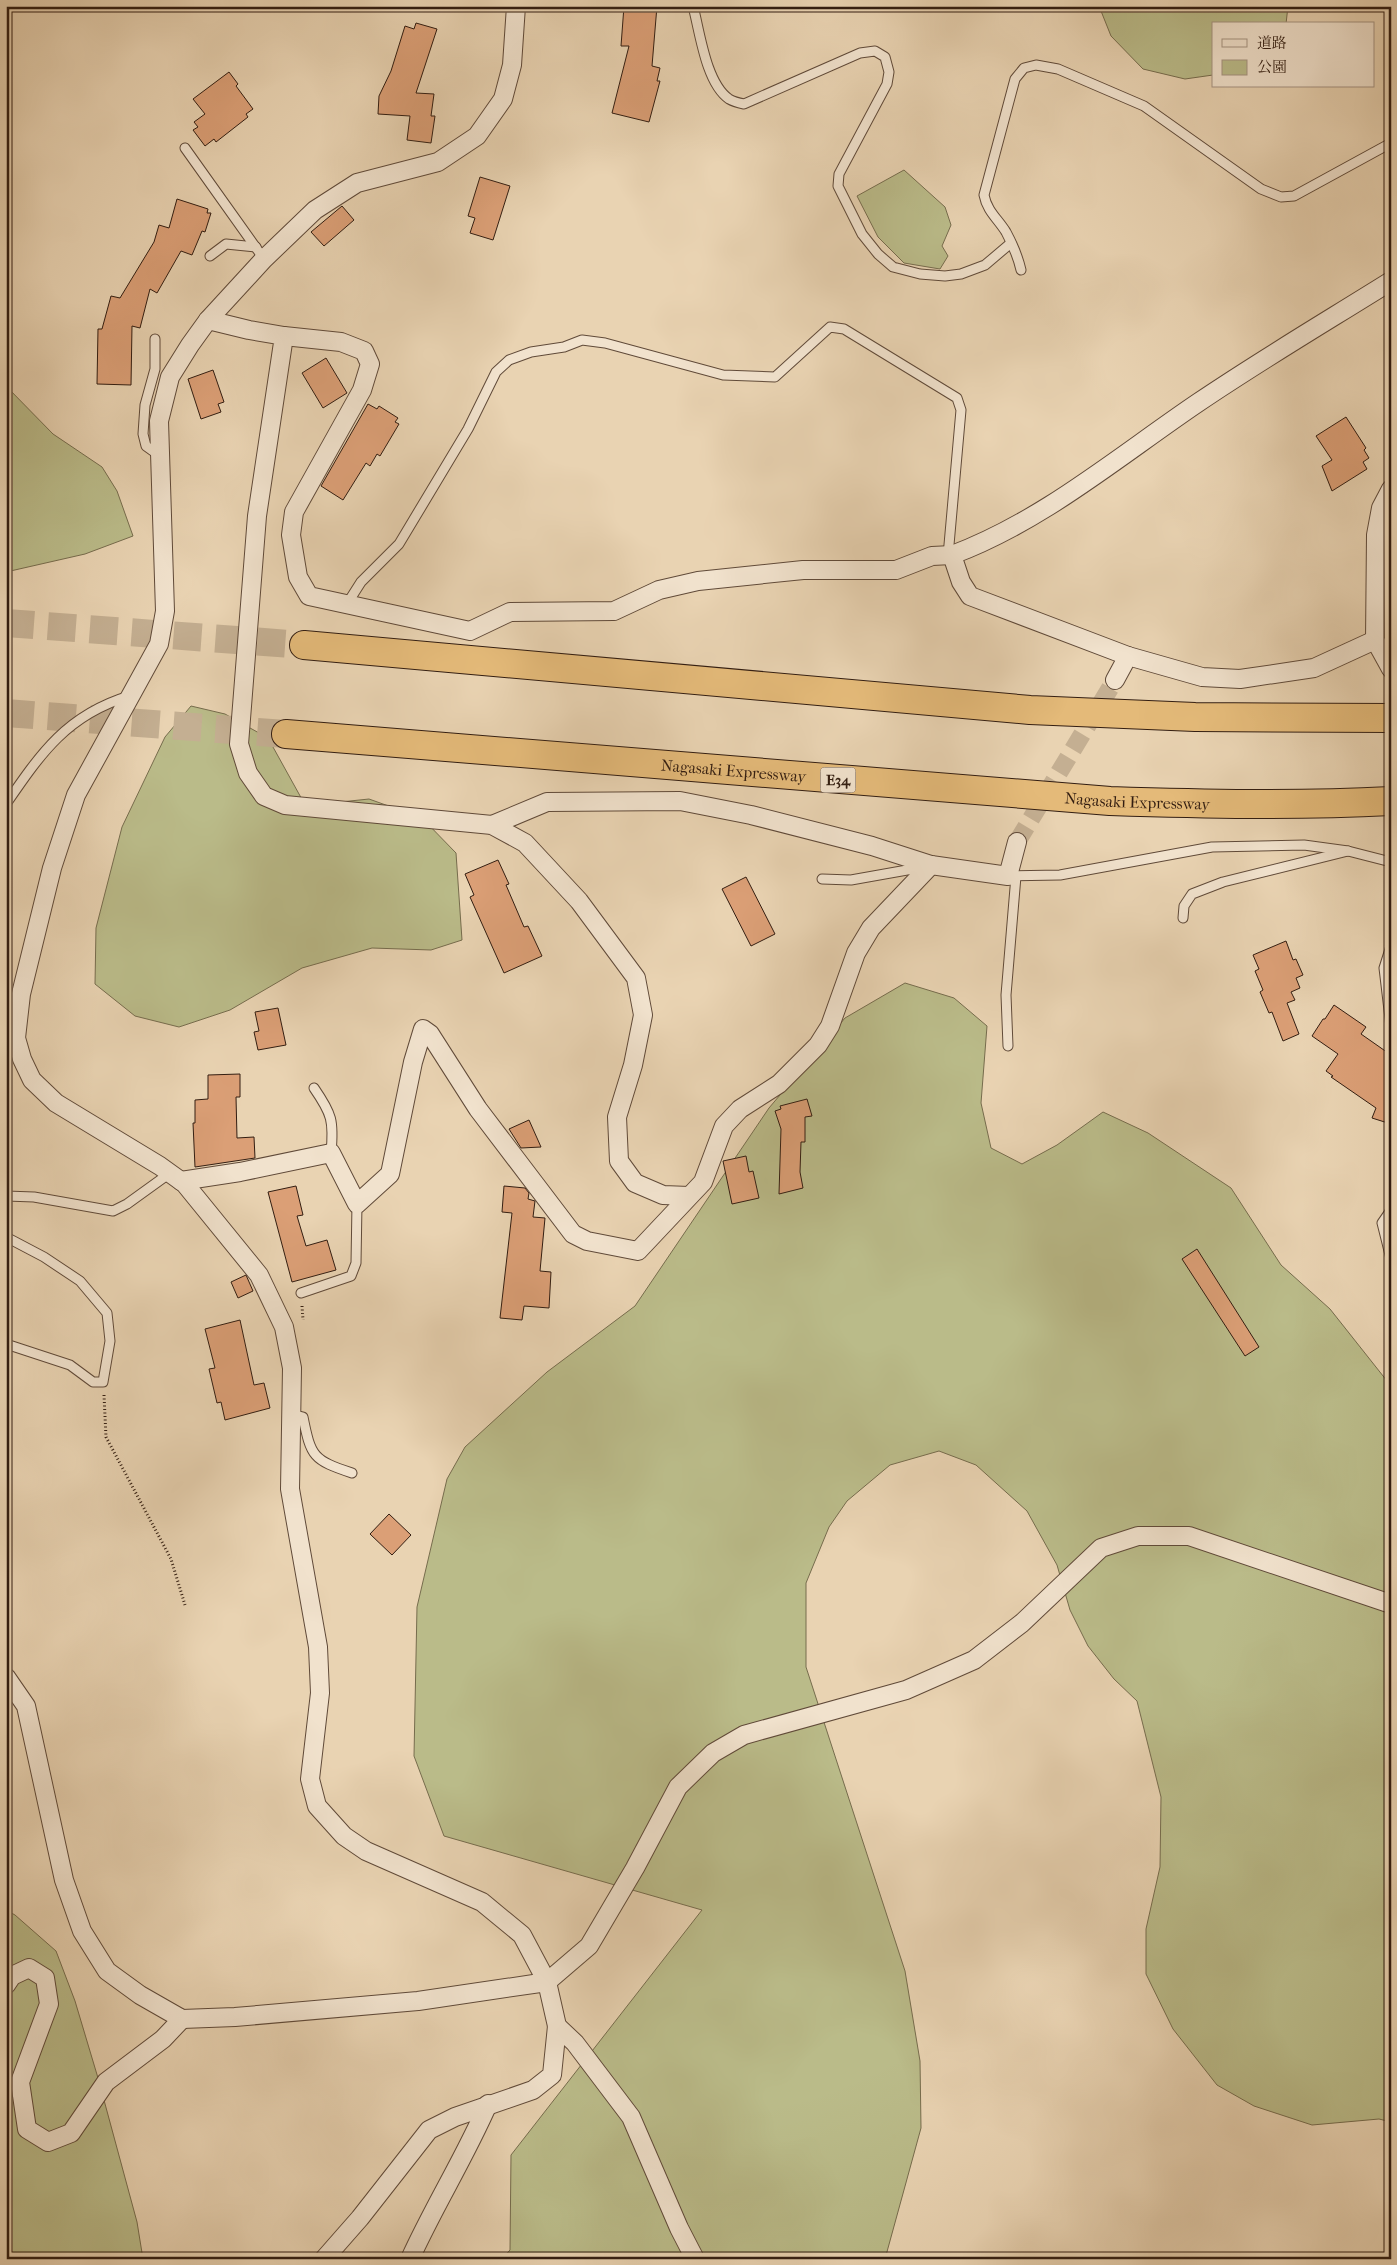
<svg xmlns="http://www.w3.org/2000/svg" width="1397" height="2265" viewBox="0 0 1397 2265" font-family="'IM FELL French Canon','Noto Serif JP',serif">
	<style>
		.green { fill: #babb89; stroke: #766c4d }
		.building { fill: #db9f76; stroke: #321d11 }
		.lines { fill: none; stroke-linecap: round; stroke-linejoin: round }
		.street-tunnel { stroke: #c4af92; stroke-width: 18; stroke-dasharray: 18 9; stroke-linecap: butt }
		.highway-tunnel { stroke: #c4af92; stroke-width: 28; stroke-dasharray: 28 14; stroke-linecap: butt }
		.lane-casing { stroke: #604a39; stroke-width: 11 }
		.street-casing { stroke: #604a39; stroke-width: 20 }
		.highway-casing { stroke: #321d11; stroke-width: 30 }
		.path { stroke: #321d11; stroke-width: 3; stroke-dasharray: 1 2.5; stroke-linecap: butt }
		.lane { stroke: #f1e2cd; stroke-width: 9 }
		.street { stroke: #f1e2cd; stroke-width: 18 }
		.highway { stroke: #e4ba79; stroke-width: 28 }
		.labels { text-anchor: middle; stroke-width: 4.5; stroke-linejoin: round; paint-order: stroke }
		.shield { fill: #f1e2cd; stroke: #6b5849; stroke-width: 1 }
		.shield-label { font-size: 15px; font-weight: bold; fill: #321d11 }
		.street-label { font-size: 16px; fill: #321d11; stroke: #f1e2cd }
	</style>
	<rect width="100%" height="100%" fill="#e9d3b2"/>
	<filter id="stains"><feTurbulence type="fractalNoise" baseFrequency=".004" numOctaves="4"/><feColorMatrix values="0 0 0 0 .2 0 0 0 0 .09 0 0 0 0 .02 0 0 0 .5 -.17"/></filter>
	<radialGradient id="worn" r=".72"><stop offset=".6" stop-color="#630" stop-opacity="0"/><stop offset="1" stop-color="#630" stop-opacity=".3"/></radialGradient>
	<!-- green -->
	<g class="green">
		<polygon points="1099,6 1288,6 1286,24 1213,24 1213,75 1185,79 1143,69 1111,36"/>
		<polygon points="904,170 945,207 951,225 942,246 948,256 940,269 904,263 878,237 857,196"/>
		<polygon points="6,386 53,434 102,467 117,491 133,536 85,554 6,572"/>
		<polygon points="191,706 225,714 268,738 304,803 331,803 369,799 422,818 456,853 462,940 431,950 372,948 302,968 230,1010 179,1027 135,1016 95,984 96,928 122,827 165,737"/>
		<polygon points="905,983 954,998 987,1026 981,1103 991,1148 1022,1164 1057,1145 1103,1112 1148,1133 1231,1188 1281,1265 1330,1309 1391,1386 1391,2122 1379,2119 1312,2125 1254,2106 1217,2085 1173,2029 1146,1974 1146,1929 1160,1867 1161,1797 1137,1701 1114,1679 1088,1646 1070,1610 1057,1565 1027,1511 976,1465 939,1451 890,1465 847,1501 829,1527 806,1583 806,1667 905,1971 920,2061 921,2128 885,2259 502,2259 510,2250 511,2155 702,1910 444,1836 414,1756 417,1607 447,1479 465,1447 547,1372 635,1306 769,1108 845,1018"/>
		<polygon points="6,1910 15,1915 56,1951 75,2001 98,2078 137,2222 143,2259 6,2259"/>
	</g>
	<!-- building -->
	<g class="building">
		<polygon points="624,6 657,6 652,66 660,68 657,81 660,81 649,122 612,113 629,46 621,46"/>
		<polygon points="416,23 437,29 416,93 434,94 431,116 435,116 431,143 407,140 410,116 378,114 379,96 391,71 405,26 414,29"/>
		<polygon points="229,72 238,84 236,86 253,109 246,114 248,117 216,142 214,139 205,146 193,130 198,127 194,122 205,114 193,99"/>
		<polygon points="480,177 510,186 493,240 470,233 475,218 468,216"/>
		<polygon points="177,199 208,209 207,213 211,213 205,232 202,231 192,255 181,251 157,293 150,289 140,328 132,326 131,385 97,384 98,329 102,329 111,296 120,298 154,242 159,225 169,228"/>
		<polygon points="342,206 354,220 324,246 311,232"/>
		<polygon points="326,358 347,393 323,408 302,373"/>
		<polygon points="213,370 224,402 218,404 221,412 201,419 188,379"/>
		<polygon points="368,404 377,409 379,406 398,418 395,422 399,424 380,456 377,454 370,466 366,463 343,500 321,486"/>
		<polygon points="1346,417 1366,448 1364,450 1369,458 1363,462 1367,469 1332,491 1322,466 1332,460 1316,436"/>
		<polygon points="498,860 509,884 506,885 524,927 528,926 542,956 504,973 470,897 474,895 465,874"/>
		<polygon points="746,877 775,934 751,946 722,889"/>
		<polygon points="1286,941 1293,960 1296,959 1303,975 1296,978 1300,988 1291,992 1295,1000 1287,1003 1299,1034 1283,1041 1272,1012 1269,1013 1260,992 1263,990 1255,971 1259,969 1253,955"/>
		<polygon points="1334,1005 1366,1027 1361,1034 1391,1055 1391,1124 1372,1118 1376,1108 1331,1077 1333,1076 1326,1071 1338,1054 1312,1036 1323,1019 1325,1019"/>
		<polygon points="278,1008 286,1045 258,1050 254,1032 259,1031 255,1012"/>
		<polygon points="240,1074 240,1097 236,1097 237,1138 254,1137 255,1158 195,1167 193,1123 195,1123 195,1100 208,1099 208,1075"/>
		<polygon points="807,1099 812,1116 805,1117 805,1142 801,1142 800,1172 803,1188 779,1194 781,1129 775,1111 781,1109 780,1106"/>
		<polygon points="529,1120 541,1147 521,1148 509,1129"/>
		<polygon points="746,1156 749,1172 753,1171 759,1198 732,1204 723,1161"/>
		<polygon points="296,1186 303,1215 297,1216 306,1246 327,1240 336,1270 292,1282 268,1192"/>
		<polygon points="504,1186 525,1188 529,1193 528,1199 535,1201 533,1217 545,1218 540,1271 551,1272 549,1308 524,1306 522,1320 500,1318 512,1213 502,1212"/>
		<polygon points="1197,1249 1259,1347 1245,1356 1182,1259"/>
		<polygon points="246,1275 253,1291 238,1298 231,1282"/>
		<polygon points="240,1320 254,1385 264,1383 270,1408 225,1420 221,1402 217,1403 209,1369 215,1368 205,1329"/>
		<polygon points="389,1514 411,1535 392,1555 370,1534"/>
	</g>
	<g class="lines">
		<!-- street-tunnel -->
		<polyline class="street-tunnel" points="1017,842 1115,680"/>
		<!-- highway-tunnel -->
		<g class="highway-tunnel">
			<polyline points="6,623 304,645"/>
			<polyline points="6,713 286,734"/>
		</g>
		<defs>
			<g id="lane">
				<path d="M693,6C700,33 706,83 729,99C734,102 739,103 744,104L860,53L875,51L885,57L889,72L887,84L839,174L838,186L862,234L878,254L893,267L920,274L945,276L961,274L985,265L1011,243"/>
				<polyline points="185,148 264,259"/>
				<polyline points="210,256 226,244 256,247"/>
				<path d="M1021,270C1018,257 1013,245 1006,232C998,219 987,211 984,195L1015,79L1024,68L1036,65L1058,69L1144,106L1261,189L1281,197L1294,196L1391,143"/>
				<polyline points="155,339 155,369 145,405 143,434 146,446 160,456"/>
				<polyline points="347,604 361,582 399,544 468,429 496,372 509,360 531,352 564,347 582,340 605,343 723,375 775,377 830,327 844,329 957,398 961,410 948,556"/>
				<path d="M6,804C41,753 67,715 129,696"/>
				<polyline points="1008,876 1060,875 1212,847 1304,845 1348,851"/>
				<polyline points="822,879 851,880 924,867"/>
				<polyline points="1183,918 1184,906 1192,894 1223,882 1348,851 1391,862"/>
				<polyline points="1391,946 1384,968 1391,1027"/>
				<polyline points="1008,1046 1006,995 1016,876"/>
				<path d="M314,1088C332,1114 334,1121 331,1153"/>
				<polyline points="6,1196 34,1197 113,1211 127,1204 170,1173"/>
				<polyline points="1391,1210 1382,1223 1391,1259"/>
				<polyline points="6,1237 44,1257 80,1281 107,1313 110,1341 103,1382 93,1382 70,1365 6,1344"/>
				<polyline points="301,1293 351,1276 356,1263 357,1204"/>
				<path d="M291,1414L303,1417C311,1457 313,1460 352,1473"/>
			</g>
			<g id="street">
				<polyline points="516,6 512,65 503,99 477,136 438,162 357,183 315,210 264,259 208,320 190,345 170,377 159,421 165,611 159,644 76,795 52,868 21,994 16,1038 22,1059 32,1080 56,1103 160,1166 185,1184 259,1275 284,1327 292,1368 290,1489 318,1647 320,1693 310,1779 317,1806 344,1836 366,1851 482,1902 522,1935 547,1982 557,2026"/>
				<polyline points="208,320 249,330 284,336 257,516 239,744 248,773 264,796 285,805 492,825 525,843 579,901 636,978 643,1015 633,1065 617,1117 619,1161 635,1183 663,1195 689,1196"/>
				<polyline points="284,336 341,342 364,351 370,364 362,390 294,512 291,535 298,577 309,596 470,631 510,612 614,611 659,590 698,581 803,570 896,570 932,556 952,555"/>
				<polyline points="1391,489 1381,508 1376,535 1375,640 1391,669"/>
				<path d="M1128,656L970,596L961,582L952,555C1043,521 1119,456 1199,402C1261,360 1327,321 1391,281"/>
				<polyline points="1115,680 1128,656 1202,677 1240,679 1314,668 1375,640"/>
				<polyline points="492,825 547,802 680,801 751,815 872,846 931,865 1008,876 1017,842"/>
				<polyline points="181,1181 240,1172 331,1153 357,1204 390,1174 413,1062 423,1029 430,1034 478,1109 573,1234 587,1241 638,1251 703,1182 724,1126 740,1109 779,1084 818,1045 830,1026 856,953 871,928 931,865"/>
				<polyline points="6,1677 26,1706 64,1880 82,1931 107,1971 140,1995 182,2019 235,2017 418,2001 547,1982 589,1946 635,1868 678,1787 713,1753 744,1735 906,1690 974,1660 1022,1623 1101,1548 1138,1536 1189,1536 1391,1604"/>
				<polyline points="6,1985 12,1976 29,1968 45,1978 49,2004 20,2082 27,2129 48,2142 71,2133 106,2082 163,2039 182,2019"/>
				<polyline points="324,2259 360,2218 429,2130 455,2117 533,2090 552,2075 557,2026 575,2043 631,2117 679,2228 695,2259"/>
				<path d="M410,2259C434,2206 465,2157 488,2104"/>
			</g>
			<g id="highway">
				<polyline points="304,645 1030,710 1195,717 1391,718"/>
				<path id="s1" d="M286,734L1110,801C1204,804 1297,806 1391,801"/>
			</g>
		</defs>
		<!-- lane casing -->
		<use href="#lane" class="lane-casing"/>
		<!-- street casing -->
		<use href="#street" class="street-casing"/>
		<!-- highway casing -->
		<use href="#highway" class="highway-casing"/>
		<!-- path -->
		<g class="path">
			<polyline points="302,1306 303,1320"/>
			<polyline points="104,1395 106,1437 171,1559 185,1605"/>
		</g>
		<!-- lane -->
		<use href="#lane" class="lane"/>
		<!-- street -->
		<use href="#street" class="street"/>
		<!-- highway -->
		<use href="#highway" class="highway"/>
	</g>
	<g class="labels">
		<!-- shield labels -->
		<rect class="shield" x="820.5" y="767.5" width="35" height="25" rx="4"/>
		<g class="shield-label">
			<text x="838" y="785">E34</text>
		</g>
		<!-- street labels -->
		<g class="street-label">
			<text dy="6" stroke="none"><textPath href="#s1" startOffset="449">Nagasaki Expressway</textPath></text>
			<text dy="6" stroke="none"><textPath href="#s1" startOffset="854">Nagasaki Expressway</textPath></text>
		</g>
	</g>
	<!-- margin -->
	<rect width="1397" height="2265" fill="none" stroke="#e9d3b2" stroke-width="25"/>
	<rect x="8" y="8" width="1382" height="2250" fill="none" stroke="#321d11" stroke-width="2.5"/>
	<rect x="12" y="12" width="1372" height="2240" fill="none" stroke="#321d11"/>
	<!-- legend -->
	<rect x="1212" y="22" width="162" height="65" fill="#f1e2cd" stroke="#a59382"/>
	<rect x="1222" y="39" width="25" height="8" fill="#f1e2cd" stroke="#a59382"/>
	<text x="1257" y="48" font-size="15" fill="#321d11">道路</text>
	<rect x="1222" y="60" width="25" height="15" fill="#babb89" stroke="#a59382"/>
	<text x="1257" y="72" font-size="15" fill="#321d11">公園</text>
	<rect width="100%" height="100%" filter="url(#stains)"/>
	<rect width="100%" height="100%" fill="url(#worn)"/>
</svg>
